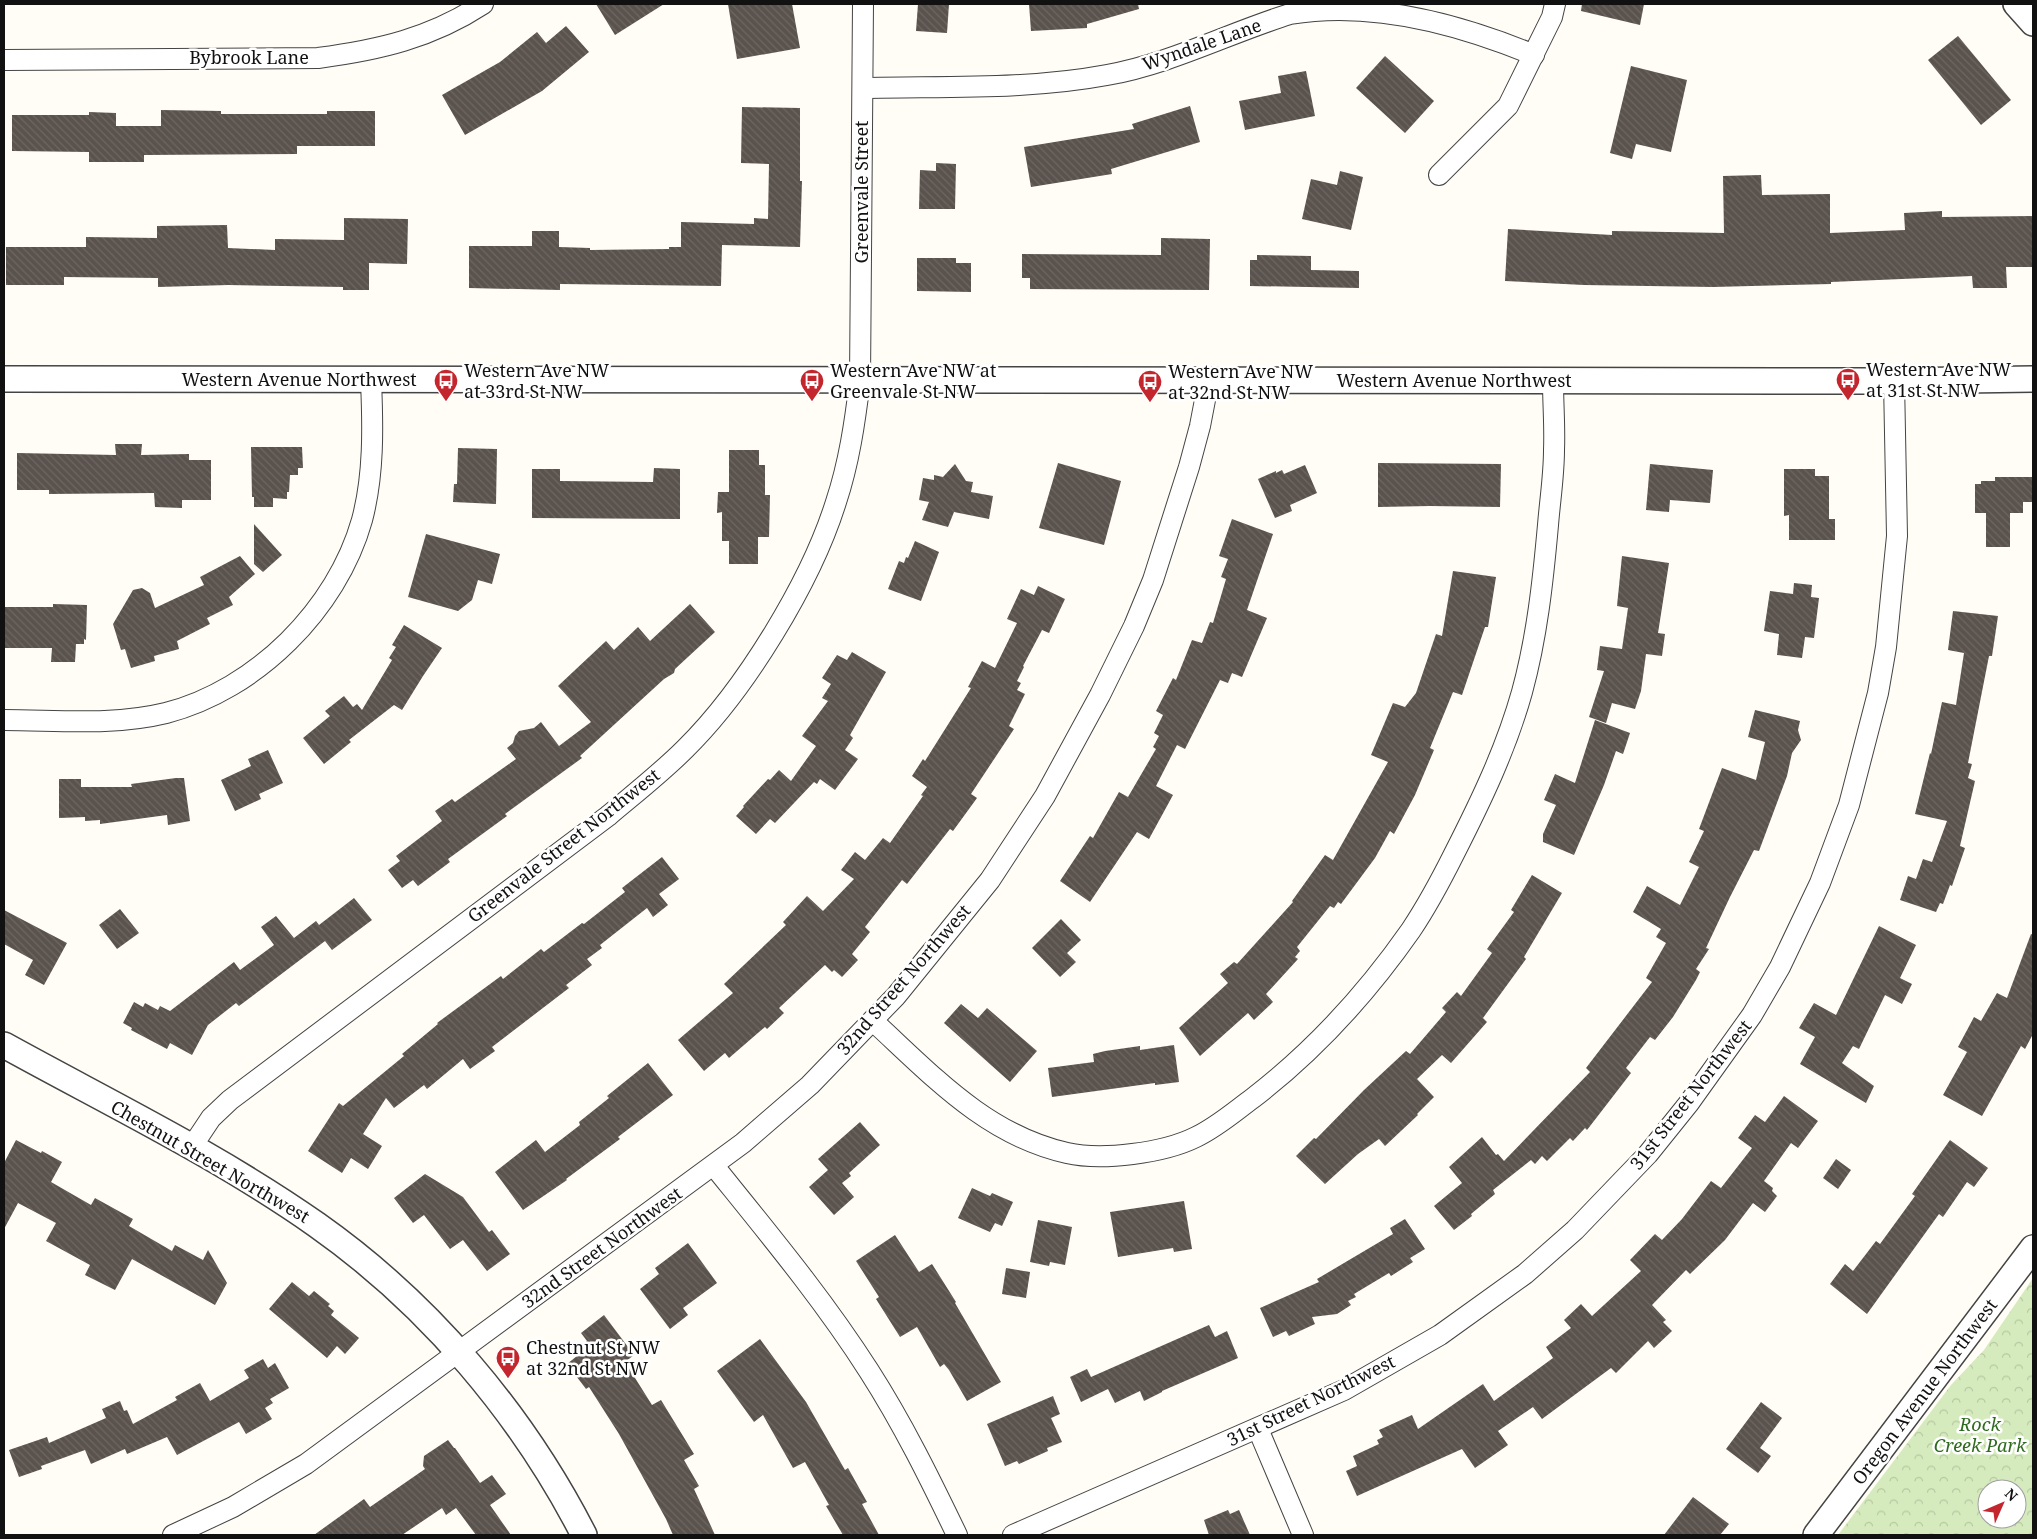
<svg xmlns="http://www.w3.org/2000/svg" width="2037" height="1539" viewBox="0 0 2037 1539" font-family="'Noto Serif',serif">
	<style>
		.park { fill: url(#park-crowns); fill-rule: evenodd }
		.building { fill: url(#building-back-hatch) }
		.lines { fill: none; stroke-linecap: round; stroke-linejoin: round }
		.minor-casing { stroke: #444; stroke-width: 22 }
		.tertiary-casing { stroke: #444; stroke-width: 28 }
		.minor { stroke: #fff; stroke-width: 20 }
		.tertiary { stroke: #fff; stroke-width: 25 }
		.labels { text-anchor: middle; stroke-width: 5; stroke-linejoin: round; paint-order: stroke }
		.street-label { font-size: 18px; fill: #111; stroke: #fff }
		.poi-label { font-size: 18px; fill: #111; stroke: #fff; text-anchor: start }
		.park-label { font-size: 18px; font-style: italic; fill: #2f6b1f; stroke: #fff }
	</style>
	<defs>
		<pattern id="park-crowns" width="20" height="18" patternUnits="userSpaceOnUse" patternTransform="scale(1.25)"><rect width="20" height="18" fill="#d5ebbd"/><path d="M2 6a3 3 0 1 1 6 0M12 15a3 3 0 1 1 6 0" fill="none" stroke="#b6c8a1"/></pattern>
		<pattern id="building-back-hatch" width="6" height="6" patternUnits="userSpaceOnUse" patternTransform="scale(1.25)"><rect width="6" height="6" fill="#5a524d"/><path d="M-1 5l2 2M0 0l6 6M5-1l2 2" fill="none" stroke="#6d6662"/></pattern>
	</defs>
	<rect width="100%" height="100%" fill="#fffdf5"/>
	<!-- park -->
	<path class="park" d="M2033,1278V1535H1838L1951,1385L1984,1350ZM1987,1489H2017V1519H1987Z"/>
	<!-- building -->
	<g class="building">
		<polygon points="596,4 664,4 615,35"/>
		<polygon points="728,4 792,4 800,48 737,59"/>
		<polygon points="918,4 949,4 947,33 916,31"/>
		<polygon points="1029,4 1138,4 1139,9 1087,24 1087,28 1031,31"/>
		<polygon points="1582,4 1644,4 1640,25 1581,11"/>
		<polygon points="566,26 589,52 542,91 465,135 442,95 500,62 537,32 546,43"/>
		<polygon points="1958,36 2011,100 1981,125 1928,60"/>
		<polygon points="1385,56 1434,101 1405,133 1356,88"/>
		<polygon points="1631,66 1687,80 1671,152 1636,144 1632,159 1610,153"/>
		<polygon points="1306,71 1315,116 1245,130 1239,101 1281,93 1278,76"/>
		<polygon points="1190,106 1200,142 1111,169 1112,174 1031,187 1024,147 1134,129 1132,124"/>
		<polygon points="742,107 800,108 800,181 802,181 800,247 722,245 721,286 560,284 560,290 469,288 469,246 532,246 532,231 559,231 559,247 590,248 590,250 669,249 669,247 681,247 681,222 754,224 754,218 768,219 769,164 741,163"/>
		<polygon points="161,110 221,111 221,114 327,114 327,111 375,111 375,146 297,146 297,154 144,155 144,162 89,162 89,152 12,151 12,115 89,115 89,112 116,113 116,126 161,126"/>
		<polygon points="936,163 956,164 955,209 919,209 920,170 936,171"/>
		<polygon points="1340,171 1363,177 1351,230 1302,219 1311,179 1337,185"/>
		<polygon points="1761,175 1762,195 1830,194 1830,233 1905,230 1904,213 1942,211 1942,217 2033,216 2033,267 2006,267 2007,288 1973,288 1972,276 1831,282 1831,284 1713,287 1584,285 1505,281 1508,229 1612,235 1612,231 1724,233 1723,176"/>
		<polygon points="344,218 408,219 407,264 369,263 369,290 343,290 343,287 228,285 158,287 158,278 64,277 64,285 6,285 6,247 86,247 86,237 157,238 157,226 227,225 228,248 275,250 275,239 344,240"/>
		<polygon points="1161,238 1210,239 1209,290 1030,289 1030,278 1022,278 1022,254 1161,255"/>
		<polygon points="1257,255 1311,256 1311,270 1359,271 1359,288 1250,286 1250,260 1257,260"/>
		<polygon points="917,258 956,258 956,263 971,263 971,292 917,291"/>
		<polygon points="115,444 142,444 141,455 189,454 189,460 211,460 211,500 182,500 182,508 155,507 154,493 49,494 49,490 17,490 17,453 116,455"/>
		<polygon points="251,447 302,447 303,468 298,468 298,475 290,475 289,492 287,492 287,499 273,498 273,507 254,507 254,497 252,497"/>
		<polygon points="458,448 497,449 496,504 453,502 454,484 457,484"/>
		<polygon points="729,450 759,450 759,465 765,465 765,495 770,495 769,537 758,537 758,564 729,564 729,541 722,541 722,512 717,513 718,492 729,492"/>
		<polygon points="1058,463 1121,481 1104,545 1039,528"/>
		<polygon points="1378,463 1501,464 1500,507 1430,506 1378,507"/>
		<polygon points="955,464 966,481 973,482 971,492 993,496 989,519 954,512 948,527 922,520 929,502 919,500 923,478 934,480 934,475 943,477"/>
		<polygon points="1650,464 1713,470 1710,503 1670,500 1669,512 1646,510"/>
		<polygon points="1305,465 1317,493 1290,505 1292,511 1275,518 1258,479 1276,471 1276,473 1282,470 1284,474"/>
		<polygon points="654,468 680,469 680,519 532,518 532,469 560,469 560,481 653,482"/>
		<polygon points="1784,469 1815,469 1815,476 1829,476 1829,519 1835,519 1835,540 1789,540 1789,515 1784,516"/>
		<polygon points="1995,477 2033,477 2033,502 2023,502 2023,513 2010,513 2010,547 1986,547 1986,513 1975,513 1975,484 1981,484 1981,481 1995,481"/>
		<polygon points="1232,519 1273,534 1247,610 1267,618 1242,677 1232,673 1228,683 1220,680 1185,749 1177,745 1156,786 1173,795 1149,839 1137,832 1090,902 1060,881 1090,836 1093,838 1119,792 1128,797 1156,749 1153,747 1159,736 1154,733 1163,715 1156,711 1173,678 1176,680 1192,640 1202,643 1210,622 1213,623 1226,579 1221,577 1228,559 1219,556"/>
		<polygon points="254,524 282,555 263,572 254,564"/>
		<polygon points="426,534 500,554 492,584 478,580 472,600 458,611 408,597"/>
		<polygon points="915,541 939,552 921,601 888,589 899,561 904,563 906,557 908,558"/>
		<polygon points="240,556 255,574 229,597 233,605 207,618 210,624 177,641 179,649 154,656 155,661 131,668 125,649 121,650 113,624 133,590 142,588 150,593 155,608 204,585 200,577"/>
		<polygon points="1622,556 1669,563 1658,633 1665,634 1662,656 1646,654 1641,691 1635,709 1612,703 1606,723 1589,717 1604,671 1597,670 1600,646 1622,649 1628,608 1617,606"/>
		<polygon points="1453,571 1496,577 1488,627 1485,627 1462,695 1453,692 1430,748 1434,750 1415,795 1394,834 1390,831 1375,858 1341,904 1338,902 1334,908 1330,906 1297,947 1300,951 1295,957 1298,959 1266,994 1273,1002 1254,1020 1248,1013 1200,1056 1179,1028 1228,983 1220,974 1234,962 1237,964 1293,902 1292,901 1325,855 1333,860 1388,762 1371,755 1393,703 1405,707 1416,693 1436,634 1442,636"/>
		<polygon points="1794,583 1812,585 1811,597 1819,598 1814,638 1805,637 1802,658 1777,655 1779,634 1764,631 1770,591 1793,594"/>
		<polygon points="1038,586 1065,599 1049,633 1042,630 1023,666 1024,667 1017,681 1021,683 1017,690 1025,694 1009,726 1014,729 971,794 977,798 953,831 950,829 907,884 902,880 865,927 870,932 852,954 858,960 842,977 834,970 832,972 825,965 779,1008 784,1013 767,1029 765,1027 729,1058 725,1053 704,1071 678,1040 733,993 724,984 786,925 783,922 807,896 823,911 854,879 841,870 855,852 865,860 883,838 890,843 923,796 921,795 927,787 912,776 923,759 925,761 971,688 968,687 982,661 995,668 1017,623 1007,619 1021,589 1034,595"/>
		<polygon points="53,604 87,605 86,640 84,639 84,644 76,644 75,662 51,662 52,648 4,648 4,607 53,607"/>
		<polygon points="690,604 715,632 675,669 674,673 664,679 580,756 582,758 505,814 507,816 448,859 450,862 418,886 413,880 402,888 388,870 400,861 396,856 442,821 435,811 452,799 455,802 516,759 507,748 513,743 515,736 519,731 534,728 541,722 559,746 591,722 558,686 606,641 614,650 638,627 650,641"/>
		<polygon points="1953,611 1998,616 1992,656 1989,656 1968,763 1972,764 1968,778 1975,781 1960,846 1965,848 1952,886 1950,885 1943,904 1940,903 1936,912 1900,900 1908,876 1916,879 1923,859 1932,862 1947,821 1915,814 1930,753 1931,754 1942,702 1956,705 1964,653 1948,650"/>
		<polygon points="404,625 442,648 423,676 402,710 394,705 349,740 351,742 324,764 303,738 330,716 325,711 344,696 353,707 357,704 362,710 392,660 389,658 396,647 392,645"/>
		<polygon points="852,652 886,672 850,735 853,738 845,750 858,759 835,790 820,779 817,784 814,782 775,823 770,819 756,834 736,816 744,807 743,806 768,779 770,780 779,770 791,781 816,746 802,736 828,701 822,698 831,684 822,678 837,655 847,660"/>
		<polygon points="1755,710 1800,721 1798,730 1801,740 1792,753 1787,776 1759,851 1754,850 1730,897 1706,948 1709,949 1696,969 1700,972 1696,980 1673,1017 1655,1040 1650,1037 1626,1068 1631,1073 1587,1130 1585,1128 1573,1141 1570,1138 1547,1161 1542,1156 1535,1164 1531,1160 1493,1190 1495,1194 1471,1214 1472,1216 1454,1230 1434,1206 1462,1183 1449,1167 1482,1137 1496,1155 1498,1154 1504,1161 1590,1072 1586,1068 1652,982 1646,978 1666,943 1656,937 1661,929 1633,912 1647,886 1680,905 1699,867 1689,862 1704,831 1699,829 1722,768 1756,780 1765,742 1748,737"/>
		<polygon points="1595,720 1630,733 1623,754 1616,751 1604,785 1574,855 1543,842 1543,834 1556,805 1544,800 1555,774 1575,783"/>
		<polygon points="268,750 283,783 259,794 261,799 235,811 221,780 251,766 248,759"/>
		<polygon points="176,778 184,778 190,821 168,825 167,815 100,824 100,820 85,821 85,817 59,818 59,779 81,779 81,787 132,787 131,784"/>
		<polygon points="662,857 679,879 659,894 668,905 653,917 647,908 600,945 602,948 587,959 592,965 566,985 569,988 492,1047 495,1051 470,1069 463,1059 427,1089 424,1085 394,1108 386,1098 363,1134 382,1146 368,1169 351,1158 342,1173 308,1151 339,1103 343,1106 404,1056 402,1054 438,1024 437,1023 501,976 503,979 541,949 544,952 582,923 584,924 625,892 622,888"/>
		<polygon points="1532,875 1562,893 1524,957 1526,959 1483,1018 1487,1022 1451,1063 1442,1055 1417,1079 1434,1097 1417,1114 1418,1115 1385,1146 1379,1139 1358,1154 1325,1184 1296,1156 1314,1138 1316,1139 1364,1090 1406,1051 1410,1054 1446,1012 1442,1008 1457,992 1461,996 1492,953 1487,949 1514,912 1511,910"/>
		<polygon points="354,898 372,920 332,950 325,941 239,1006 236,1003 208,1025 192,1055 170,1043 167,1049 131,1030 132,1028 123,1023 134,1002 143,1007 145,1003 158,1010 160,1006 170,1011 234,962 240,970 274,945 261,927 276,916 294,938 316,921 319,925"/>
		<polygon points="120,909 139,933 117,949 99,925"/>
		<polygon points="4,910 67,943 44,985 25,975 33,960 4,944"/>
		<polygon points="1061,919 1081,940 1067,953 1076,962 1060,977 1032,948"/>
		<polygon points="1879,926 1916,945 1900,978 1912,984 1902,1004 1885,995 1859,1049 1853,1046 1842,1063 1874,1086 1866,1103 1800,1064 1815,1037 1799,1028 1814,1003 1836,1015"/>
		<polygon points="2031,934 2033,935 2033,1034 2025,1049 2021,1046 1982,1116 1943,1095 1967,1052 1958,1047 1974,1017 1981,1021 1997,993 2007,998"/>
		<polygon points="961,1004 978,1018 987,1008 1037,1051 1010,1082 944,1023"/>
		<polygon points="1174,1045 1179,1082 1155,1085 1155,1083 1052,1097 1048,1068 1094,1062 1093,1054 1105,1051 1140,1046 1140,1050"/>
		<polygon points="648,1063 673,1095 618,1137 620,1139 566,1179 567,1180 523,1210 495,1172 536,1140 545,1152 580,1125 579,1122 609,1098 607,1096"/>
		<polygon points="1784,1096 1818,1121 1798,1148 1791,1143 1764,1181 1773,1188 1772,1191 1777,1196 1765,1212 1753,1203 1725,1240 1690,1274 1686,1270 1652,1305 1666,1320 1663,1322 1672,1331 1654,1348 1648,1341 1616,1373 1611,1368 1542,1419 1533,1407 1498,1431 1508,1445 1475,1468 1462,1449 1357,1496 1346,1471 1357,1466 1353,1456 1379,1444 1377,1440 1383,1437 1379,1430 1412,1415 1418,1429 1483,1384 1494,1401 1553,1358 1546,1347 1571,1328 1564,1320 1581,1304 1592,1316 1641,1271 1630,1260 1655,1234 1662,1240 1682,1219 1711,1181 1721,1188 1752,1148 1738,1138 1755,1115 1765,1122"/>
		<polygon points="860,1122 880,1145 849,1173 851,1176 842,1183 854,1197 834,1215 809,1187 828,1170 818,1159"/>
		<polygon points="16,1140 41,1153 42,1151 62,1162 51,1182 91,1205 95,1198 133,1219 129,1226 172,1251 175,1245 203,1260 208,1250 227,1283 215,1305 132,1259 115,1290 85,1275 90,1265 46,1241 56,1223 18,1203 4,1229 4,1163"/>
		<polygon points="1950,1140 1988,1168 1974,1187 1967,1182 1943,1217 1939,1214 1867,1314 1830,1284 1845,1264 1853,1271 1876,1241 1880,1244 1915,1196 1912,1194"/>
		<polygon points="1836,1159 1851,1170 1838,1189 1823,1178"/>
		<polygon points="425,1174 463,1197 489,1232 492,1230 510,1254 487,1271 463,1240 450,1249 424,1215 413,1223 394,1198"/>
		<polygon points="972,1188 990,1196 992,1193 1013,1202 1002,1226 995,1223 990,1232 958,1218"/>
		<polygon points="1184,1201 1192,1249 1174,1252 1173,1248 1118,1257 1110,1212"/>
		<polygon points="1405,1219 1425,1249 1410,1258 1413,1262 1391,1276 1389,1273 1354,1294 1356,1297 1348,1301 1351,1305 1337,1314 1312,1317 1315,1324 1289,1336 1286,1331 1273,1337 1260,1308 1319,1282 1317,1279 1393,1234 1390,1228"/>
		<polygon points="1038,1220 1072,1227 1065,1265 1050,1262 1049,1266 1030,1262"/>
		<polygon points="895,1235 919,1272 932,1264 956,1302 955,1303 1001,1382 967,1401 949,1370 944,1364 940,1367 917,1327 900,1337 876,1299 879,1297 856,1261"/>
		<polygon points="688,1243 717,1283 683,1308 688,1315 670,1329 640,1289 659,1274 655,1268"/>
		<polygon points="1006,1268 1030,1272 1026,1298 1002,1294"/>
		<polygon points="292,1282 309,1296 314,1291 330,1304 328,1306 334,1311 331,1315 359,1338 345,1354 337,1346 327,1358 269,1309"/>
		<polygon points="604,1315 634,1355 625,1362 652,1405 661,1400 694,1454 684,1460 699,1486 694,1489 715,1535 673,1535 666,1519 619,1434 589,1387 586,1389 567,1364 582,1352 579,1348 587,1341 581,1333"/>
		<polygon points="1209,1325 1215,1337 1227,1331 1238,1358 1162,1391 1162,1392 1144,1401 1140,1391 1115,1403 1108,1389 1081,1402 1070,1377 1087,1369 1091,1377"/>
		<polygon points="760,1339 806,1402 845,1470 848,1468 867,1502 862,1504 879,1535 843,1535 826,1506 829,1505 805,1462 793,1468 763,1415 754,1422 717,1371"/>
		<polygon points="263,1359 268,1368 275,1363 289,1388 270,1399 273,1403 265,1408 272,1419 246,1434 239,1422 177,1455 167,1437 127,1454 125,1449 91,1464 85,1450 41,1466 42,1469 19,1477 9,1450 47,1437 49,1443 106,1418 102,1409 120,1401 124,1411 127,1410 133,1424 177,1400 175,1397 200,1383 210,1401 249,1378 244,1370"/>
		<polygon points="1053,1396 1060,1414 1051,1418 1062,1442 1047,1448 1048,1451 1019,1464 1017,1461 1005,1466 987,1424"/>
		<polygon points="1761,1402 1782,1418 1760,1448 1771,1456 1758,1473 1726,1449"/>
		<polygon points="448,1440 454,1448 455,1448 480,1483 492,1475 506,1494 490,1505 511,1535 476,1535 456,1508 446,1515 442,1508 402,1535 314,1535 364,1499 370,1507 425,1469 423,1466 424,1456"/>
		<polygon points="1693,1497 1729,1524 1720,1535 1664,1535"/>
		<polygon points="1228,1510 1230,1514 1239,1510 1250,1535 1209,1535 1204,1520"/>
	</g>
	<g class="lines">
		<defs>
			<g id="minor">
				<path d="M4,60L318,58C379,50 431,38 483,4"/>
				<path d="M863,88C944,86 1027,90 1107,75C1170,64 1229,33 1290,14C1372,0 1459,24 1534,55"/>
				<polyline points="1439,175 1508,106 1552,17 1555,4"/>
				<path d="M4,720C57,720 113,726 166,713C256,690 337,609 362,520C374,475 373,427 371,381"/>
				<path d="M873,1021C932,1075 986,1135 1067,1153C1102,1161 1164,1153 1196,1137C1217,1127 1234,1112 1253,1098C1314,1051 1367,993 1411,930C1427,906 1441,880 1454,854C1481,801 1506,749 1522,692C1537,637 1543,581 1548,525C1550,500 1554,475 1554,450C1555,427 1553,404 1553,381"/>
				<path d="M191,1148L211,1118L230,1100L608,816C634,794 661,773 685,749C745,690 811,582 836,502C849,463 855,422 860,380L863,4"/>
				<path d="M714,1166C768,1233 823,1299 869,1371C903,1424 930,1479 957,1535"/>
				<polyline points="1258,1429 1303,1535"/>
				<polyline points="173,1535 233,1507 306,1464 743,1143 810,1085 896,996 990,880 1045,796 1100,695 1134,626 1153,580 1189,467 1200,426 1209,379"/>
				<polyline points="1013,1535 1344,1390 1440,1335 1525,1274 1575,1230 1648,1154 1689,1103 1752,1015 1780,967 1820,883 1849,805 1878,693 1886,647 1897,536 1894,381"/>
			</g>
			<g id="tertiary">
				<polyline points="2016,4 2033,23"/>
				<polyline points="4,379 1894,381 2033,379"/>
				<path d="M4,1045C109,1103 219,1156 317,1225C429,1304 522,1414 584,1535"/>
				<polyline points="1816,1535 2033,1248"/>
			</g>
		</defs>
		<!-- minor casing -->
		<use href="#minor" class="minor-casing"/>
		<!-- tertiary casing -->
		<use href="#tertiary" class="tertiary-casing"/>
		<!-- minor -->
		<use href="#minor" class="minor"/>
		<!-- tertiary -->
		<use href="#tertiary" class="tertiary"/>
	</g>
	<!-- icons -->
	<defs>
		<symbol id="bus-pin" viewBox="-11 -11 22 30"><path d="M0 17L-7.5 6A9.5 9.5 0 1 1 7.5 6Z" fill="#c4262e" stroke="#fff"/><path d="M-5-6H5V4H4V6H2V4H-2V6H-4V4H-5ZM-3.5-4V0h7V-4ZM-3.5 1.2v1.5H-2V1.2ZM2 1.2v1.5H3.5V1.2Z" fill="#fff"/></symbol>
	</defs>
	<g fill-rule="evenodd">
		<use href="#bus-pin" x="1834" y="366" width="28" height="38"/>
		<use href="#bus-pin" x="432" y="367" width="28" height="38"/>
		<use href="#bus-pin" x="798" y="367" width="28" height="38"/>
		<use href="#bus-pin" x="1136" y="368" width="28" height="38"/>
		<use href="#bus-pin" x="494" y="1344" width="28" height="38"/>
	</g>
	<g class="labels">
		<!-- street labels -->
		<g class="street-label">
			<text transform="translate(1202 45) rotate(-19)" y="6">Wyndale Lane</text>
			<text x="249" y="64">Bybrook Lane</text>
			<text transform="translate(862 192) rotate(-90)" y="6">Greenvale Street</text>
			<text x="299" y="386">Western Avenue Northwest</text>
			<text x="1454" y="387">Western Avenue Northwest</text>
			<text transform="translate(564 846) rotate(-38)" y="6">Greenvale Street Northwest</text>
			<text transform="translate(904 980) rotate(-49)" y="6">32nd Street Northwest</text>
			<text transform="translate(1691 1095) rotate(-52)" y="6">31st Street Northwest</text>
			<text transform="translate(210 1162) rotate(30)" y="6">Chestnut Street Northwest</text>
			<text transform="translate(602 1248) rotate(-36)" y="6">32nd Street Northwest</text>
			<text transform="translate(1925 1392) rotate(-53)" y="6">Oregon Avenue Northwest</text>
			<text transform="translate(1311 1401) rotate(-26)" y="6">31st Street Northwest</text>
		</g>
		<!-- poi labels -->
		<g class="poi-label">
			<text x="1866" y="376">Western Ave NW<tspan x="1866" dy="21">at 31st St NW</tspan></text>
			<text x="464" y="377">Western Ave NW<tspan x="464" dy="21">at 33rd St NW</tspan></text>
			<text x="830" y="377">Western Ave NW at<tspan x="830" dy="21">Greenvale St NW</tspan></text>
			<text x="1168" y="378">Western Ave NW<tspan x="1168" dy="21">at 32nd St NW</tspan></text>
			<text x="526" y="1354">Chestnut St NW<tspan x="526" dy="21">at 32nd St NW</tspan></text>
		</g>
		<!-- park labels -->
		<g class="park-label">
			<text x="1980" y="1431">Rock<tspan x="1980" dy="21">Creek Park</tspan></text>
		</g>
	</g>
	<!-- border -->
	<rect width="2037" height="1539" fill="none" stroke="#111111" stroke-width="10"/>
	<!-- north arrow -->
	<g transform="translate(2002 1504) rotate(45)"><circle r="24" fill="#ffffff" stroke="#a0a0a0"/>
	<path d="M0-4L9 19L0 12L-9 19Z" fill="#c4262e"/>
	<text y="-8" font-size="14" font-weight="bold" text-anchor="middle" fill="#111111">N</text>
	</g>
</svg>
